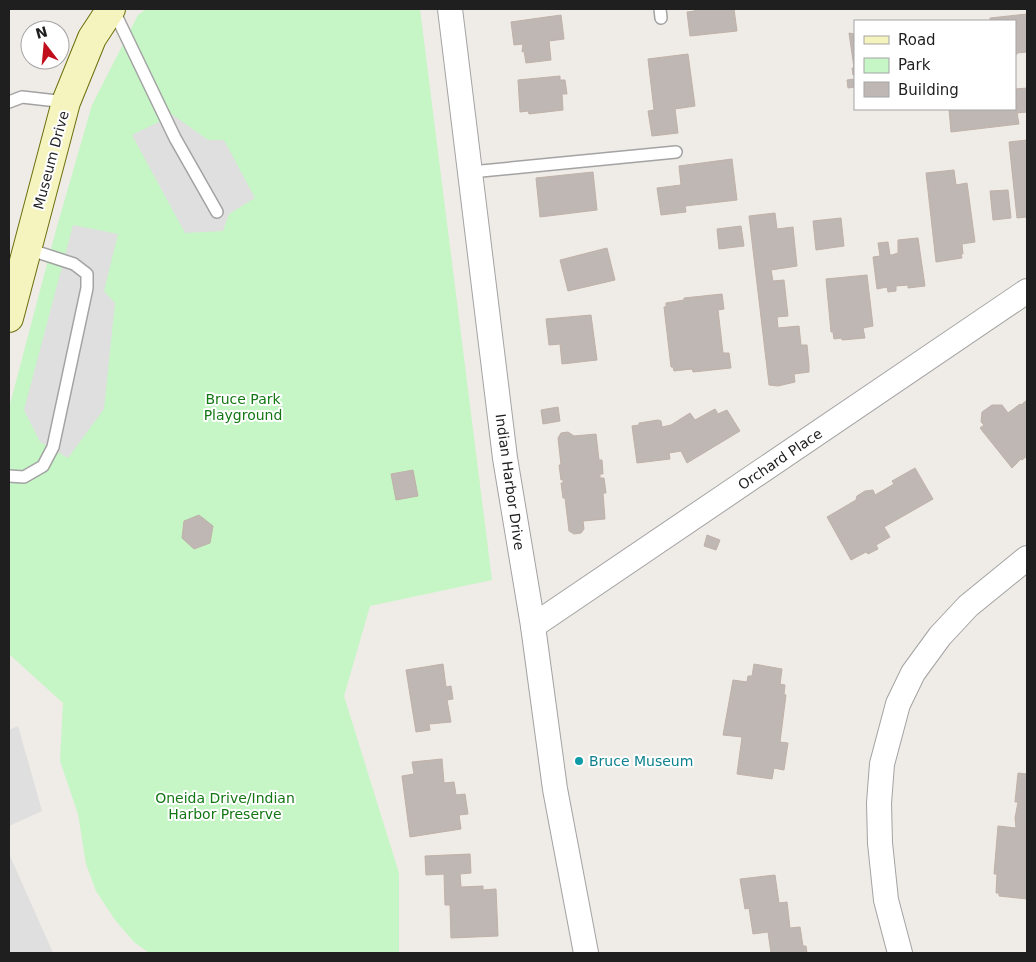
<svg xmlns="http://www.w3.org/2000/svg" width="1036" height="962" viewBox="0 0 1036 962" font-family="'DejaVu Sans',sans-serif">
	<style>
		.park { fill: #c6f6c6 }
		.parking { fill: #dfdfdf }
		.building { fill: #bfb7b3; stroke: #c0b1a9 }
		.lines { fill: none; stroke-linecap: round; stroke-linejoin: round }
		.service-casing { stroke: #a3a3a3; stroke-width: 14 }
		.minor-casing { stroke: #a3a3a3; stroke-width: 26 }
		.secondary-casing { stroke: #6c6f0d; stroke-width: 30 }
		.service { stroke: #fff; stroke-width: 11 }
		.minor { stroke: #fff; stroke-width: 24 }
		.secondary { stroke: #f5f4be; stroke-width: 28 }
		.culture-dot { fill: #0f9aa8; stroke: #fff; stroke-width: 2 }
		.labels { text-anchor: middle; stroke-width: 4; stroke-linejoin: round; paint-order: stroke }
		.street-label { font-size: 14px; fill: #1f1f1f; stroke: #fff }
		.park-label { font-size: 14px; fill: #137714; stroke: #fff }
		.culture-label { font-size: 14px; fill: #0d838f; stroke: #fff; text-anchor: start }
	</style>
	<rect width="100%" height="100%" fill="#efebe6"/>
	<!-- park -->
	<polygon class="park" points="146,9 420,9 492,580 370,606 344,696 399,873 399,953 149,953 134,942 115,920 96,891 86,864 78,814 60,761 63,703 9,654 9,408 56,230 92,105 138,15"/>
	<!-- parking -->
	<g class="parking">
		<polygon points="173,115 208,140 224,140 255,198 229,214 223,231 185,233 132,135"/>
		<polygon points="73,225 118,234 104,291 115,303 104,409 68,458 40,442 24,410"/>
		<polygon points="18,726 42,811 9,826 9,730"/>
		<polygon points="9,854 53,953 9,953"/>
	</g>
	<!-- building -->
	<g class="building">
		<polygon points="694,9 734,9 737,31 690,36 687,12 695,11"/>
		<polygon points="1027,14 1027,52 1017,53 1017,54 1015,55 1015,21 990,21 990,18"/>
		<polygon points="561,15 564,39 549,41 551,60 526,63 524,51 522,52 523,44 514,45 511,22"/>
		<polygon points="849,33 855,34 855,75 853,75 852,68 854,68"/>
		<polygon points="688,54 695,106 675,109 678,133 652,136 648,111 654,110 648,59"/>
		<polygon points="560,76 560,80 565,80 567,94 562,94 563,110 529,114 528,111 520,112 518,80"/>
		<polygon points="855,79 855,87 848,88 847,80"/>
		<polygon points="1027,88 1027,112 1017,113 1019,124 951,132 949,109 1015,109 1015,89"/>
		<polygon points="1027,140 1027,217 1017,218 1009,142"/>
		<polygon points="732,159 737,200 685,206 686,212 661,215 657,188 681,185 679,166"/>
		<polygon points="954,170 956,185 967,183 975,242 962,244 963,254 961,254 962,258 936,262 926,173"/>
		<polygon points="593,172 597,210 540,217 536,178"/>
		<polygon points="1008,190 1011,218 993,220 990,191"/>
		<polygon points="775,213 777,229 793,227 797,266 771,270 773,281 784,280 788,316 777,317 778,328 799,326 801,345 807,345 809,365 809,372 794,374 795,382 778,386 769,385 749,216"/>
		<polygon points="841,218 844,246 816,250 813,221"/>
		<polygon points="741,226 744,246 719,249 717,229"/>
		<polygon points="918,238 925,286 908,288 908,285 896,286 896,291 888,292 887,287 877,289 873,257 880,256 878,243 888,242 890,255 892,255 898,253 898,240"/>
		<polygon points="607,248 615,280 568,291 560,260"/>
		<polygon points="867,275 873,326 863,328 865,338 842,340 842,338 834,339 833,332 831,332 826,279"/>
		<polygon points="722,294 724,309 718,310 723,353 729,353 731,368 693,372 692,369 674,371 673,367 671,367 664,307 666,307 666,303 684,300 684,298"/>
		<polygon points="591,315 597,360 562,364 560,344 549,345 546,319"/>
		<polygon points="1027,400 1027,456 1022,460 1021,459 1012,468 980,428 984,425 981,422 982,412 992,405 1002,405 1008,413 1020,404 1021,405"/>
		<polygon points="558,407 560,421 543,424 541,410"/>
		<polygon points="715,409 718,414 727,410 740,431 687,463 681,451 669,453 670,459 637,463 632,426 639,425 639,423 658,420 661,421 662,427 671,425 690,413 695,420"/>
		<polygon points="568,432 574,436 596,434 599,460 602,460 603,474 600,474 600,478 604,478 606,493 603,493 605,519 583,521 584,529 581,533 574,534 569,531 565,498 563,498 561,483 563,483 563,479 561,480 559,465 561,465 558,438 561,433"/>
		<polygon points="915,468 933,499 884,527 890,537 876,545 878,549 868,554 866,552 851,560 827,517 856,500 857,496 865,491 873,490 875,495 894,484 892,481"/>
		<polygon points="413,470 418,496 396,500 391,474"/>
		<polygon points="199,515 213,526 210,543 194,549 182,538 184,521"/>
		<polygon points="707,535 720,540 716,550 704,546"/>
		<polygon points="443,664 446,687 451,686 453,699 447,700 451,722 429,724 430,730 416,732 406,670"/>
		<polygon points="754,664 782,669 780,684 785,685 784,694 786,695 780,742 788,743 784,770 774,768 772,779 737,774 742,737 723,735 733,680 747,682 748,676 752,676"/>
		<polygon points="442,759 444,783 454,782 456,795 465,794 468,814 459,815 461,829 410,837 402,776 414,774 412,762"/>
		<polygon points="1018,773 1027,774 1026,873 1027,874 1027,899 999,896 999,893 996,893 997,874 994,874 998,826 1016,828 1015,818 1018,802 1015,802"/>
		<polygon points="470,854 471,873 460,874 461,887 483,886 483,890 496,889 498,936 451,938 450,905 445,905 444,874 426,875 425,856"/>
		<polygon points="775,875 779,903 787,902 790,928 800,927 803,946 806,946 807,953 771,953 768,932 753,934 749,908 745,909 740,879"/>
	</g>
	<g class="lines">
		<defs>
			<g id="service">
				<polyline points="113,9 175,138 217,212"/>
				<polyline points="660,9 661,18"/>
				<polyline points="9,102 22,97 66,102"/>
				<polyline points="471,172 676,152"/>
				<polyline points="9,476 24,477 43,466 53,447 87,288 87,274 74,264 28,249"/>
			</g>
			<g id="minor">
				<polyline points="450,9 505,458 533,626 555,789 586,953"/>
				<polyline points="533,626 1027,291"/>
				<polyline points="900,953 886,900 880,843 879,803 882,764 898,704 913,673 940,636 968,606 1027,558"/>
			</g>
			<polyline id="secondary" points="9,318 66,102 92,38 111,9"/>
		</defs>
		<!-- service casing -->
		<use href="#service" class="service-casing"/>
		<!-- minor casing -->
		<use href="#minor" class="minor-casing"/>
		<!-- secondary casing -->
		<use href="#secondary" class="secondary-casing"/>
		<!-- service -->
		<use href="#service" class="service"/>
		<!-- minor -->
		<use href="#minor" class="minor"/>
		<!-- secondary -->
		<use href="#secondary" class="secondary"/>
	</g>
	<!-- markers -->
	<circle class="culture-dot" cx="579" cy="761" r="5"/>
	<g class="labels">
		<!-- street labels -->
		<g class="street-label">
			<text transform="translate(51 160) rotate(-75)" y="5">Museum Drive</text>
			<text transform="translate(780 459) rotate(-34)" y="5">Orchard Place</text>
			<text transform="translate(510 482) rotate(82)" y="5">Indian Harbor Drive</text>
		</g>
		<!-- park labels -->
		<g class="park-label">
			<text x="243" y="404">Bruce Park<tspan x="243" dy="16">Playground</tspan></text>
			<text x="225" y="803">Oneida Drive/Indian<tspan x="225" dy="16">Harbor Preserve</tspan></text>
		</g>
		<!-- culture labels -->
		<g class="culture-label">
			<text x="589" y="766">Bruce Museum</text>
		</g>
	</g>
	<!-- border -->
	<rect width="1036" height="962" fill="none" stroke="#1f1f1f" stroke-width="20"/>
	<!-- legend -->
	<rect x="854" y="20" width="162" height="90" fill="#ffffff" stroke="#a5a5a5"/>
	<rect x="864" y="36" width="25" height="8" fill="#f5f4be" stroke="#a5a5a5"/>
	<text x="898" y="45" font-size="15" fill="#1f1f1f">Road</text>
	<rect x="864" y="58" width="25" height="15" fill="#c6f6c6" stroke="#a5a5a5"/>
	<text x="898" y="70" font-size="15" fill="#1f1f1f">Park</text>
	<rect x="864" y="82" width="25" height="15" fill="#bfb7b3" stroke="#a5a5a5"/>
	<text x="898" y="95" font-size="15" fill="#1f1f1f">Building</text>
	<!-- north arrow -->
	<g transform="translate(45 45) rotate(344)"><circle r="24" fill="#ffffff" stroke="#a5a5a5"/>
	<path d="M0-4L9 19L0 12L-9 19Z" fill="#c00e1c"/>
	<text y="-8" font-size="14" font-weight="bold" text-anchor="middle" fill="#1f1f1f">N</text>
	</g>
</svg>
